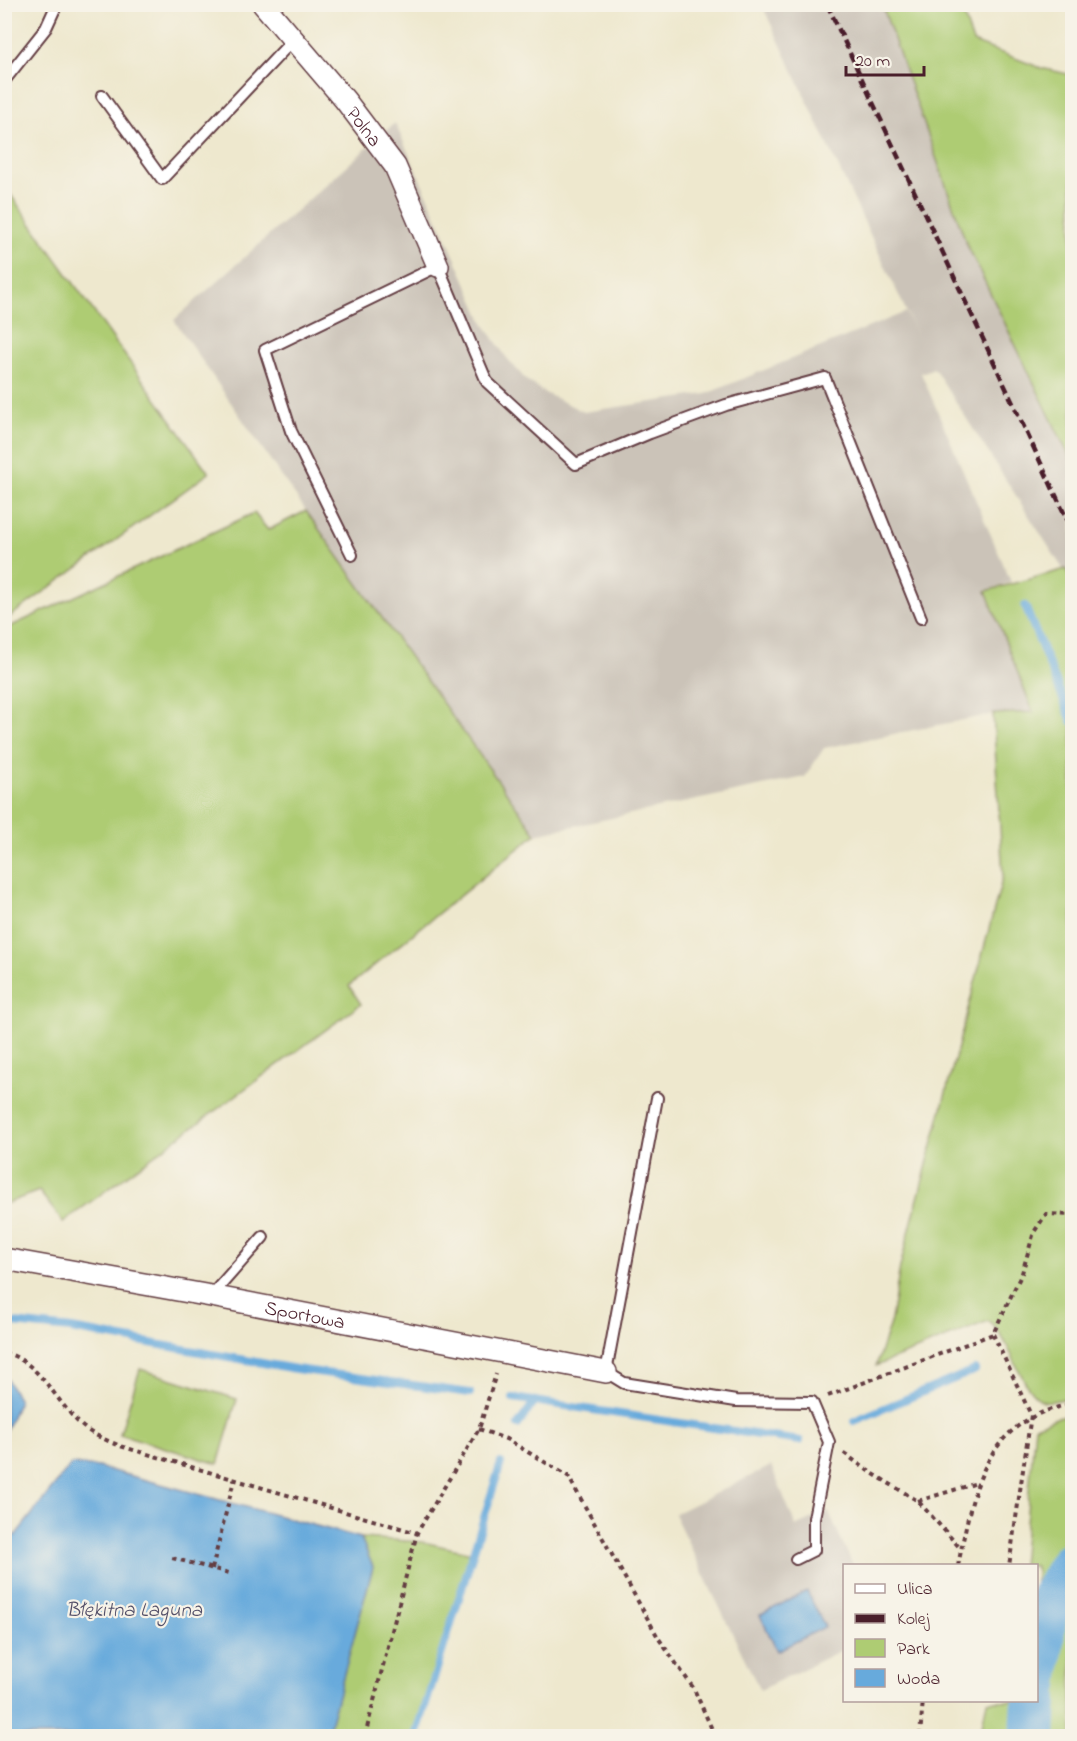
<svg xmlns="http://www.w3.org/2000/svg" width="1077" height="1741" viewBox="0 0 1077 1741" font-family="'Indie Flower',sans-serif">
	<style>
		.industrial { fill: #cbc3b8 }
		.green { fill: #aecc73; stroke: #7c764f; stroke-width: 1.5 }
		.water { fill: #67aadc; stroke: #586484; stroke-width: 1.5 }
		.lines { fill: none; stroke-linecap: round; stroke-linejoin: round }
		.stream { stroke: #67aadc; stroke-width: 8 }
		.river { stroke: #67aadc; stroke-width: 46 }
		.service-casing { stroke: #633d43; stroke-width: 14 }
		.minor-casing { stroke: #633d43; stroke-width: 24 }
		.path { stroke: #633d43; stroke-width: 4; stroke-dasharray: 4.5 4.5; stroke-linecap: butt }
		.service { stroke: #fff; stroke-width: 10 }
		.minor { stroke: #fff; stroke-width: 21 }
		.rail { stroke: #4a1f2b; stroke-width: 4.5; stroke-dasharray: 9 4.5; stroke-linecap: butt }
		.labels { text-anchor: middle; stroke-width: 4.5; stroke-linejoin: round; paint-order: stroke }
		.street-label { font-size: 20px; fill: #4a1f2b; stroke: #f7f3e8 }
		.water-label { font-size: 21px; font-style: italic; fill: #545069; stroke: #f7f3e8 }
	</style>
	<rect width="100%" height="100%" fill="#f7f3e8"/>
	<filter id="ink" filterUnits="userSpaceOnUse"><feTurbulence type="fractalNoise" baseFrequency=".0167" numOctaves="2"/><feDisplacementMap in="SourceGraphic" scale="12" xChannelSelector="R" yChannelSelector="G"/><feConvolveMatrix kernelMatrix="1 2 1 2 8 2 1 2 1" color-interpolation-filters="sRGB"/></filter>
	<filter id="wash" filterUnits="userSpaceOnUse"><feTurbulence type="fractalNoise" baseFrequency=".008" numOctaves="4" result="noise"/><feDisplacementMap in="SourceGraphic" scale="24" xChannelSelector="R" yChannelSelector="G"/><feGaussianBlur stdDeviation="1.35" result="paint"/><feColorMatrix in="noise" values="0 0 0 0 0 0 0 0 0 0 0 0 0 0 0 0 0 1.4 0 .05"/><feComposite in="paint" operator="in"/></filter>
	<g filter="url(#wash)">
		<rect width="100%" height="100%" fill="#eee8ce"/>
		<!-- industrial -->
		<g class="industrial">
			<polygon points="762,5 882,5 967,245 1072,462 1072,583 934,368 921,373 1011,582 986,591 1033,712 993,714 824,748 805,777 536,834 282,477 174,320 395,123 485,325 506,357 526,380 545,393 584,412 706,394 906,312 918,336"/>
			<polygon points="771,1466 796,1526 828,1511 853,1565 844,1566 844,1649 760,1690 674,1514"/>
		</g>
		<!-- green -->
		<g class="green">
			<polygon points="882,5 960,5 973,42 1041,68 1072,75 1072,462 967,245"/>
			<polygon points="5,187 209,473 5,620 4,620"/>
			<polygon points="306,511 536,834 349,986 361,1004 63,1222 39,1191 5,1204 5,629 254,513 268,530"/>
			<path d="M1066,569L1072,583V1397C1064,1398 1052,1403 1044,1401C1021,1395 1011,1336 988,1321L876,1366L891,1320L900,1267L1003,876L993,714L1033,712L986,591Z"/>
			<polygon points="140,1369 237,1399 218,1464 120,1434"/>
			<polygon points="1072,1412 1072,1736 980,1736 987,1701 1036,1700 1036,1566 1022,1565 1035,1426"/>
			<polygon points="361,1538 423,1542 472,1553 414,1736 327,1736 373,1567"/>
		</g>
		<!-- water -->
		<g class="water">
			<polygon points="5,1375 19,1401 5,1432 4,1375"/>
			<polygon points="71,1464 98,1467 361,1538 373,1567 327,1736 5,1736 5,1528 15,1536"/>
			<polygon points="807,1591 825,1627 777,1651 760,1615"/>
		</g>
		<g class="lines">
			<!-- stream -->
			<g class="stream">
				<polyline points="1025,606 1072,721"/>
				<polyline points="4,1322 71,1329 296,1369 470,1393"/>
				<polyline points="513,1398 800,1441"/>
				<polyline points="854,1421 975,1370"/>
				<polyline points="518,1425 535,1401"/>
				<polyline points="416,1736 501,1463"/>
			</g>
			<!-- river -->
			<g class="river">
				<polyline points="1036,1685 1044,1614 1072,1564"/>
				<polyline points="1033,1736 1035,1700"/>
			</g>
		</g>
	</g>
	<g filter="url(#ink)">
		<g class="lines">
			<defs>
				<g id="service">
					<polyline points="4,81 46,28 57,4"/>
					<polyline points="102,96 162,179 293,40"/>
					<polyline points="352,555 291,431 265,350 438,266 487,382 576,464 650,433 726,405 825,378 921,618"/>
					<polyline points="657,1098 606,1372 624,1383 736,1401 812,1402 829,1442 814,1518 814,1550 796,1559"/>
					<polyline points="211,1296 263,1237"/>
				</g>
				<g id="minor">
					<path id="s1" d="M263,4L345,100L395,166L438,266"/>
					<path id="s2" d="M4,1259L211,1296L606,1372"/>
				</g>
			</defs>
			<!-- service casing -->
			<use href="#service" class="service-casing"/>
			<!-- minor casing -->
			<use href="#minor" class="minor-casing"/>
			<!-- path -->
			<g class="path">
				<polyline points="993,1334 1031,1415 1009,1566"/>
				<path d="M4,1353C37,1359 56,1401 79,1423C89,1434 107,1440 120,1446L417,1533"/>
				<polyline points="828,1396 993,1334 1022,1273 1034,1232 1046,1214 1072,1215"/>
				<polyline points="479,1429 506,1439 568,1476 659,1639 694,1689 715,1736"/>
				<polyline points="844,1453 867,1470 918,1501 961,1549"/>
				<polyline points="918,1501 977,1483"/>
				<polyline points="172,1558 233,1574"/>
				<path d="M958,1566C973,1489 984,1420 1072,1404"/>
				<polyline points="212,1569 234,1480"/>
				<polyline points="365,1736 417,1533 479,1429 496,1374"/>
				<polyline points="920,1736 923,1700"/>
			</g>
			<!-- service -->
			<use href="#service" class="service"/>
			<!-- minor -->
			<use href="#minor" class="minor"/>
			<!-- rail -->
			<polyline class="rail" points="827,4 1072,530"/>
		</g>
	</g>
	<g class="labels">
		<!-- street labels -->
		<g class="street-label">
			<text dy="7" stroke="none"><textPath href="#s1" startOffset="159">Polna</textPath></text>
			<text dy="7" stroke="none"><textPath href="#s2" startOffset="306">Sportowa</textPath></text>
		</g>
		<!-- water labels -->
		<g class="water-label">
			<text x="134" y="1616">Błękitna Laguna</text>
		</g>
	</g>
	<!-- margin -->
	<rect width="1077" height="1741" fill="none" stroke="#f7f3e8" stroke-width="24"/>
	<!-- legend -->
	<rect x="843" y="1564" width="195" height="138" fill="#f7f3e8" stroke="#b29e9c" stroke-width="1.5"/>
	<rect x="855" y="1584" width="30" height="9" fill="#ffffff" stroke="#b29e9c" stroke-width="1.5"/>
	<text x="897" y="1594" font-size="18" fill="#4a1f2b">Ulica</text>
	<rect x="855" y="1614" width="30" height="9" fill="#4a1f2b" stroke="#b29e9c" stroke-width="1.5"/>
	<text x="897" y="1624" font-size="18" fill="#4a1f2b">Kolej</text>
	<rect x="855" y="1639" width="30" height="18" fill="#aecc73" stroke="#b29e9c" stroke-width="1.5"/>
	<text x="897" y="1654" font-size="18" fill="#4a1f2b">Park</text>
	<rect x="855" y="1669" width="30" height="18" fill="#67aadc" stroke="#b29e9c" stroke-width="1.5"/>
	<text x="897" y="1684" font-size="18" fill="#4a1f2b">Woda</text>
	<!-- scale -->
	<path d="M846 66v9h78v-9" fill="none" stroke="#4a1f2b" stroke-width="3"/>
	<text x="855" y="66" font-size="18" fill="#4a1f2b" stroke="#f7f3e8" stroke-width="4.5" paint-order="stroke">20 m</text>
</svg>
